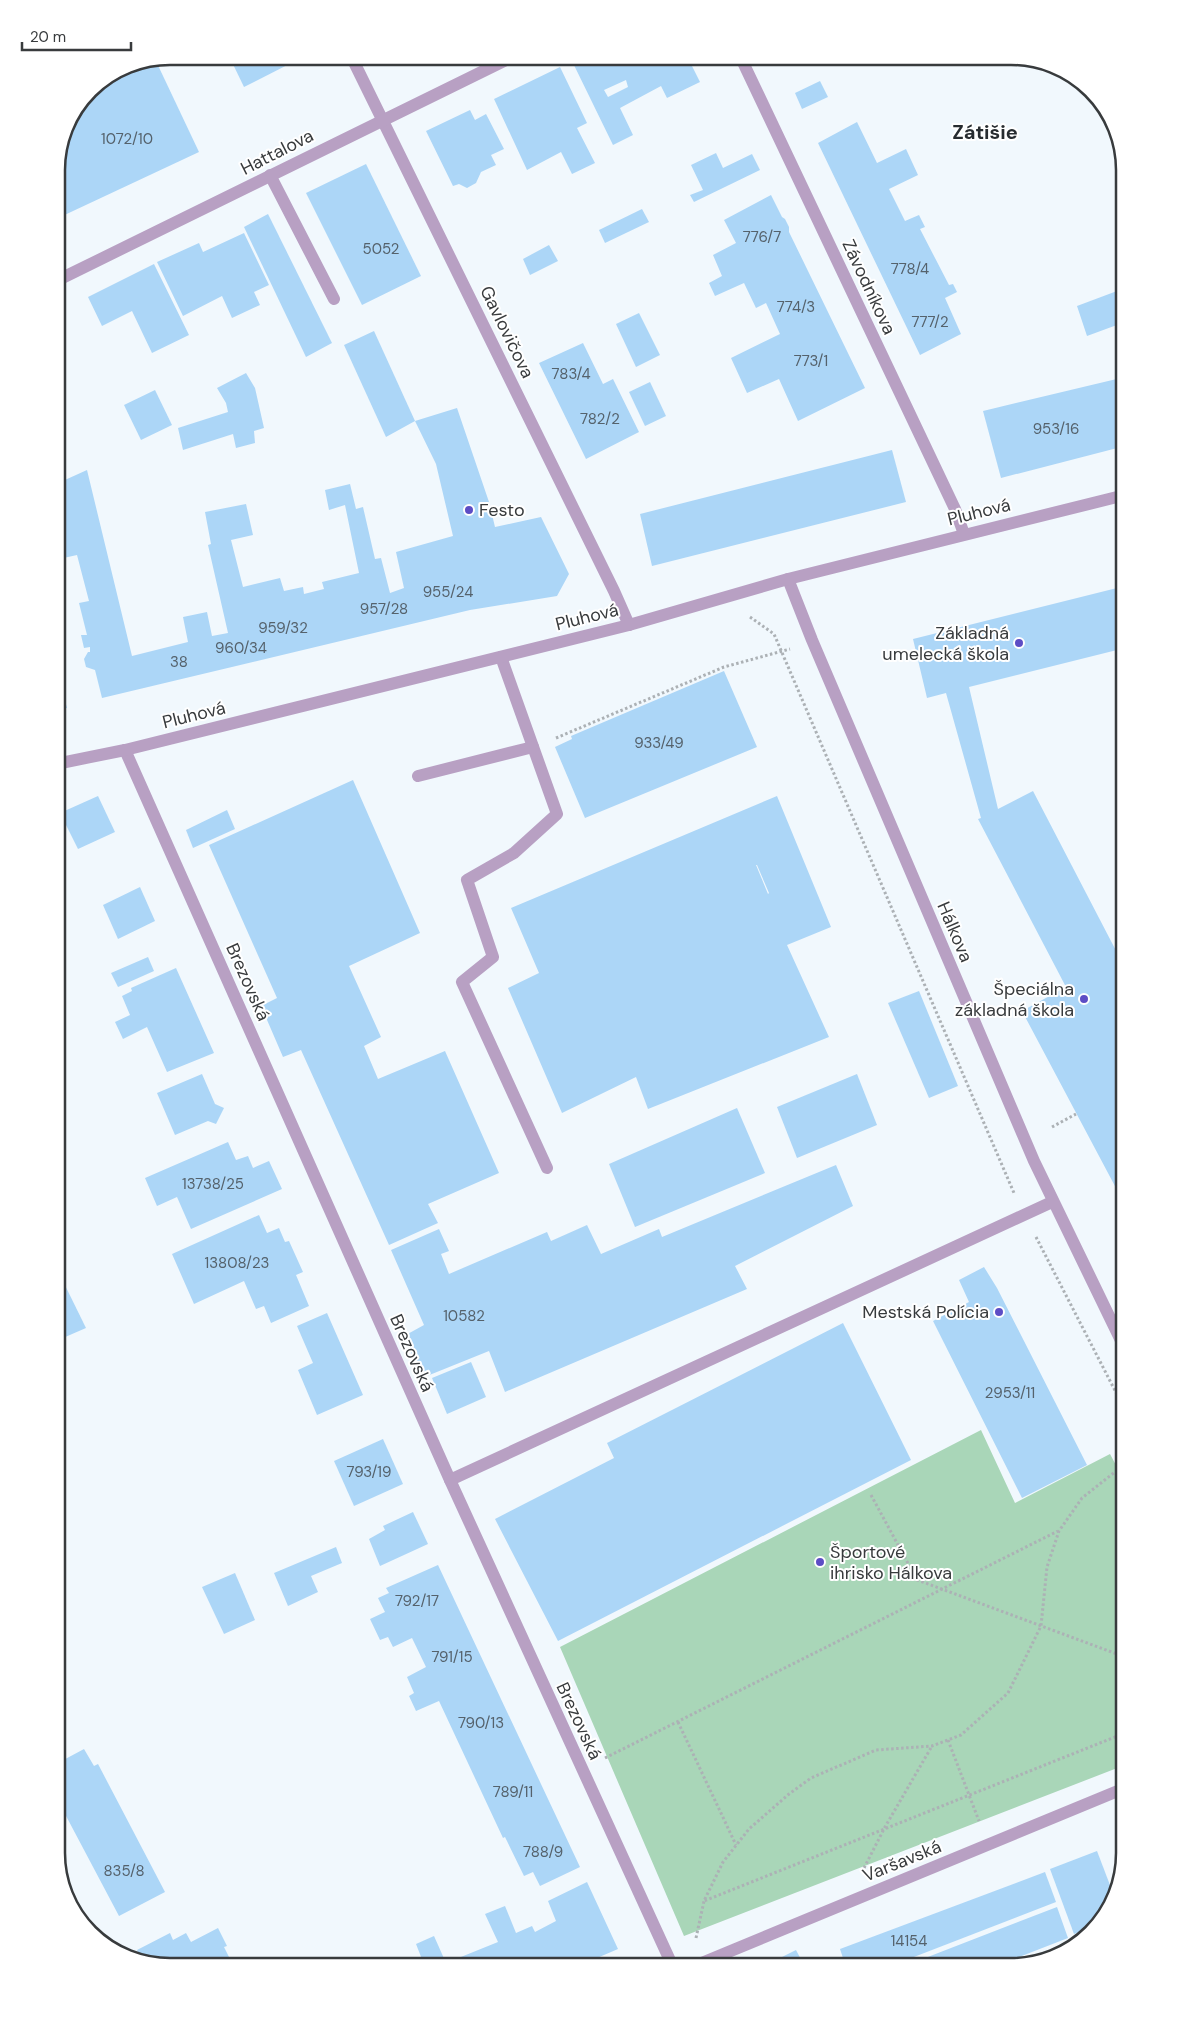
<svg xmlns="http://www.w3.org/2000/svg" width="1181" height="2023" viewBox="0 0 1181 2023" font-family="'DM Sans',sans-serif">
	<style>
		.green { fill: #a9d6b8 }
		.building { fill: #acd6f7; fill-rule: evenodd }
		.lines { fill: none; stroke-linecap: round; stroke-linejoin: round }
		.path { stroke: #acb1b5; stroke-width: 3; stroke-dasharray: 2.5 2.5; stroke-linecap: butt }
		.service { stroke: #b8a0c3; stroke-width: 12 }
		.minor { stroke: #b8a0c3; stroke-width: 12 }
		.poi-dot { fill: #5d4dc5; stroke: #fff; stroke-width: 2 }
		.labels { text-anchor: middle; stroke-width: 4; stroke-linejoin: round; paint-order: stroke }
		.number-label { font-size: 15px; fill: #55626c }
		.street-label { font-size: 18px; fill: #383b3d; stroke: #fff }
		.poi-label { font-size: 18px; fill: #383b3d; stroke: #fff; text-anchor: end }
		.quarter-label { font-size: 20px; font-weight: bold; fill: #272c30; stroke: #fff }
		.rim { fill: none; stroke: #383b3d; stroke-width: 2.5 }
	</style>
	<rect width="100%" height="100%" fill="#f1f8fd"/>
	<!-- green -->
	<polygon class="green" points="981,1430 1015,1503 1110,1454 1125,1482 1125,1765 684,1936 560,1647"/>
	<!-- building -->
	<g class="building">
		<polygon points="229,56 305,56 244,87"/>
		<path d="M581,56H687L700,82L667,98L661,86L620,108L633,135L613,145L572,61ZM626,80L628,87L608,97L604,90Z"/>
		<polygon points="155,59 199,152 56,219 56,163 65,126 90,89 127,65"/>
		<polygon points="560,67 587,123 577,128 595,163 572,174 561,152 527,170 494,99"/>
		<polygon points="820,81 828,97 802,109 795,93"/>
		<polygon points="470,110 475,120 486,114 504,149 491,155 496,165 481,172 476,183 467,188 459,184 453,186 426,131"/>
		<polygon points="857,122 877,163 906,149 918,175 889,189 905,221 919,215 925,227 920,229 949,285 953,284 957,292 945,298 961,334 920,355 818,143"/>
		<polygon points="716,153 723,168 752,154 760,170 694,202 690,195 703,190 691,165"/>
		<polygon points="366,164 421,276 362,305 306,193"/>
		<polygon points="771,195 782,217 785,219 789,227 789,232 865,388 798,421 779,379 747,393 731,358 780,334 766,303 756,308 744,283 715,296 709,283 722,276 713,255 736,243 724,220"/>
		<polygon points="642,209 649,222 605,243 599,230"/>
		<polygon points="268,214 332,343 306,357 244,227"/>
		<polygon points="244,233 269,285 254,292 260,305 232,318 222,296 183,316 157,262 199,243 203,252"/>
		<polygon points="549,245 558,261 530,275 523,259"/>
		<polygon points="154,264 189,335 152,353 132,311 102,326 88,297"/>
		<polygon points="1125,288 1125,322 1087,336 1077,306"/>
		<polygon points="639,313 660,355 636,367 616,324"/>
		<polygon points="374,331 415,421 386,437 344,345"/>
		<polygon points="583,343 603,384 613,379 639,432 586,459 539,363"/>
		<polygon points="246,373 255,388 264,428 254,431 255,443 236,448 233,434 183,450 178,428 228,412 226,403 217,388"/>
		<polygon points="1125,377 1125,446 1001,478 983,411"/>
		<polygon points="650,382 666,416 645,426 629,392"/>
		<polygon points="155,390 172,425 141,440 124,405"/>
		<polygon points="457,408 489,502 495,527 541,517 569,574 557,596 470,610 102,698 95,670 86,667 84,659 88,652 90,652 90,647 84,648 81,635 87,635 79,603 89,601 77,555 59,559 56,547 56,484 87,470 132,656 188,642 183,617 207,612 212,636 228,633 208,545 211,544 205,512 246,504 253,535 231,540 243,587 280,578 284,591 303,587 304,594 324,589 322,582 359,573 345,505 329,510 325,490 350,484 356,509 363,507 375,559 381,558 390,593 404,588 396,552 453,536 436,464 415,421"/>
		<polygon points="892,450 906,502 652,566 640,514"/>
		<polygon points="56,583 61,602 56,603"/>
		<polygon points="1125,586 1125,648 969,687 998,809 1033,791 1125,968 1125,1051 1122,1052 1125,1056 1125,1205 1022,1011 1066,987 978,819 981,818 946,693 927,698 913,639"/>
		<polygon points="56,666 67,708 56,710"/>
		<polygon points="724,671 757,747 585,818 555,747 572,739 571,736"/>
		<polygon points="353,780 420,933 349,966 381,1037 364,1046 378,1079 445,1051 499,1173 428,1204 438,1223 389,1245 301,1050 283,1057 261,1006 277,998 209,845"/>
		<polygon points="98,796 115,832 78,849 60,813"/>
		<path d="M777,796L831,927L787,945L829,1037L648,1109L636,1077L562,1113L508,988L539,973L511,908ZM756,865H757L769,893L768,894Z"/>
		<polygon points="227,810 235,829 193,848 186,830"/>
		<polygon points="140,887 155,921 118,939 103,905"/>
		<polygon points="148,957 154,971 118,987 111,973"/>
		<polygon points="176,968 214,1053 167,1072 147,1027 123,1039 115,1022 130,1015 122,996 132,991 131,988"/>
		<polygon points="919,991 958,1086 929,1098 888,1003"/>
		<polygon points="202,1074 215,1104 224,1108 216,1124 208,1121 175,1135 157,1093"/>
		<polygon points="857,1074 877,1125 797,1158 777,1107"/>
		<polygon points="737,1108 765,1173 635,1227 609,1164"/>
		<polygon points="228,1142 236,1160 248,1156 253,1168 269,1161 282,1189 191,1229 177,1197 157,1206 145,1178"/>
		<polygon points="836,1165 853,1206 735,1266 747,1289 505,1392 489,1351 422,1378 404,1336 424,1325 391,1250 439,1229 449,1251 441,1254 449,1274 547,1232 551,1241 587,1225 601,1254 659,1229 662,1237"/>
		<polygon points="259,1215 267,1233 279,1228 285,1242 289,1241 303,1272 296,1275 309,1306 271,1323 264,1306 256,1309 244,1281 194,1304 172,1254"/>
		<polygon points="56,1267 86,1328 56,1341"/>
		<polygon points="984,1267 997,1288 1087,1465 1022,1498 933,1321 969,1302 959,1280"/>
		<polygon points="327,1313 363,1395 317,1415 298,1370 313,1363 297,1326"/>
		<polygon points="843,1323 911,1460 558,1641 495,1519 614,1458 607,1443"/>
		<polygon points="56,1352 65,1373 56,1377"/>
		<polygon points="471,1362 486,1397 447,1414 432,1378"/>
		<polygon points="383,1439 403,1484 354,1506 334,1461"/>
		<polygon points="413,1512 428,1544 380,1566 369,1539 385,1530 383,1526"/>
		<polygon points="336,1547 342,1563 311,1576 318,1592 288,1606 274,1573"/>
		<polygon points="438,1565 580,1867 540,1886 533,1872 524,1876 505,1837 503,1838 439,1701 416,1711 409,1696 414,1693 407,1677 426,1667 412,1638 393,1647 388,1637 380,1640 370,1619 385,1612 378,1598 389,1593 386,1588"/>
		<polygon points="235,1573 255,1620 224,1634 202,1587"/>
		<polygon points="56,1630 64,1646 56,1650"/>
		<polygon points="84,1749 94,1766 98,1764 165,1892 119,1916 65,1814 56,1819 56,1764"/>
		<polygon points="1125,1840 1125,1853 1124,1857 1118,1843"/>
		<polygon points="1097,1851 1113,1893 1106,1916 1094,1926 1074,1934 1050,1869"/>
		<polygon points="1045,1872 1056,1902 888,1967 846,1967 840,1949"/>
		<polygon points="587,1882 618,1949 576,1967 425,1967 416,1944 434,1936 446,1963 498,1942 485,1914 505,1906 516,1933 532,1926 535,1932 556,1921 548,1901"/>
		<polygon points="1057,1907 1068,1938 1032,1952 994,1967 902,1967"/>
		<polygon points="218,1928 227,1946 224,1947 232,1963 226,1967 163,1967 141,1959 137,1950 170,1933 173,1940 186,1933 191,1942"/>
		<polygon points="796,1950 805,1967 762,1967"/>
	</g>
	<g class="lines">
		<!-- path -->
		<g class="path">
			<polyline points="750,617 774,634 1014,1193"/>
			<polyline points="556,738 724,667 790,649"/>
			<polyline points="1052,1127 1076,1114"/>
			<polyline points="1036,1237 1125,1410"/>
			<polyline points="871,1495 917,1580"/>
			<polyline points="912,1578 1125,1657"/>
			<polyline points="678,1722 736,1845"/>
			<polyline points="1125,1733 704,1901 723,1862 749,1829 789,1794 811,1778 876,1750 932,1746 961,1735 1008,1693 1041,1626 1047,1567 1059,1531 1082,1498 1125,1464"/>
			<polyline points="948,1740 979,1821"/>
			<polyline points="605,1758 1058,1531"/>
			<polyline points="864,1868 885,1827 932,1746"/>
			<polyline points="696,1938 704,1901"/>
		</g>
		<!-- service -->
		<g class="service">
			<polyline points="270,175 334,299"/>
			<polyline points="501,657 557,814 514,853 467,880 493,957 462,982 547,1168"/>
			<polyline points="418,776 533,747"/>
			<polyline points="450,1480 1052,1202"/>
		</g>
		<!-- minor -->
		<g class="minor">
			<polyline points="351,56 614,591 629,625"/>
			<polyline points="740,56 955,509 964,534"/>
			<polyline points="56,281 514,56"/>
			<polyline points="788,579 812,640 1034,1161 1125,1349"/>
			<polyline points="125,750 450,1480 673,1967"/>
			<polyline points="56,764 125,750 629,625 788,579 1125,495"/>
			<polyline points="692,1967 1125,1788"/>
		</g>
	</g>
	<!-- markers -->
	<g class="poi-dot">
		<circle cx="469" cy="510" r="5"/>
		<circle cx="1019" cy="643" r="5"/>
		<circle cx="1084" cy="999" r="5"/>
		<circle cx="999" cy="1312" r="5"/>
		<circle cx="820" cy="1562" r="5"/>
	</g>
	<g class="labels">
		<!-- number labels -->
		<g class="number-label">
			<text x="127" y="144">1072/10</text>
			<text x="762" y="242">776/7</text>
			<text x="381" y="254">5052</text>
			<text x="910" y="274">778/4</text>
			<text x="796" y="312">774/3</text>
			<text x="930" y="327">777/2</text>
			<text x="811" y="366">773/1</text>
			<text x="571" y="379">783/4</text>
			<text x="600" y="424">782/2</text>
			<text x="1056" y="434">953/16</text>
			<text x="448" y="597">955/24</text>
			<text x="384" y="614">957/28</text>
			<text x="283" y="633">959/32</text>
			<text x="241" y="653">960/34</text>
			<text x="179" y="667">38</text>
			<text x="659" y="748">933/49</text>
			<text x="213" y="1189">13738/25</text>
			<text x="237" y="1268">13808/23</text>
			<text x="464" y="1321">10582</text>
			<text x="1010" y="1398">2953/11</text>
			<text x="369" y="1477">793/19</text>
			<text x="417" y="1606">792/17</text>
			<text x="452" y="1662">791/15</text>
			<text x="481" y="1728">790/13</text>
			<text x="513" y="1797">789/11</text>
			<text x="543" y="1857">788/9</text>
			<text x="124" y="1876">835/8</text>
			<text x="909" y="1946">14154</text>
		</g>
		<!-- street labels -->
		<g class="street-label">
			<text transform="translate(277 152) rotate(-27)" y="6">Hattalova</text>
			<text transform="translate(869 287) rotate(65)" y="6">Závodníkova</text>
			<text transform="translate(507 332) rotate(64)" y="6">Gavlovičova</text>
			<text transform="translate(979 512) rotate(-14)" y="6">Pluhová</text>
			<text transform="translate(587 617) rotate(-14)" y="6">Pluhová</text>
			<text transform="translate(194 715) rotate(-14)" y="6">Pluhová</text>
			<text transform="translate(955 932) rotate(67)" y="6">Hálkova</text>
			<text transform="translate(248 982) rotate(66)" y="6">Brezovská</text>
			<text transform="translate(412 1353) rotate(66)" y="6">Brezovská</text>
			<text transform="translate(579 1721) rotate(65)" y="6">Brezovská</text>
			<text transform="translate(902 1861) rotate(-22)" y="6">Varšavská</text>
		</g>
		<!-- poi labels -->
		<g class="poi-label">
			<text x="479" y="516" text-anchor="start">Festo</text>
			<text x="1009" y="639">Základná<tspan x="1009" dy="21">umelecká škola</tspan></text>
			<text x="1074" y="995">Špeciálna<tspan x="1074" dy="21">základná škola</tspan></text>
			<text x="989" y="1318">Mestská Polícia</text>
			<text x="830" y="1558" text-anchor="start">Športové<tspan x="830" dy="21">ihrisko Hálkova</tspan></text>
		</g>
		<!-- quarter labels -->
		<g class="quarter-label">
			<text x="985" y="139">Zátišie</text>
		</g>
	</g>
	<!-- crop -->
	<path d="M0 0H1181V2023H0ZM170 65H1011A105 105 0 0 1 1116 170V1853A105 105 0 0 1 1011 1958H170A105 105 0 0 1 65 1853V170A105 105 0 0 1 170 65Z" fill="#fff" fill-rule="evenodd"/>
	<path class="rim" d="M170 65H1011A105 105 0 0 1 1116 170V1853A105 105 0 0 1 1011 1958H170A105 105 0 0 1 65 1853V170A105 105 0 0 1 170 65Z"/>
	<!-- scale -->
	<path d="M22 42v8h109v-8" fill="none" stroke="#383b3d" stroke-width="2.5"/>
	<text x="30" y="42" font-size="15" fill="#383b3d" stroke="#ffffff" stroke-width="4" paint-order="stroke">20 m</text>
</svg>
